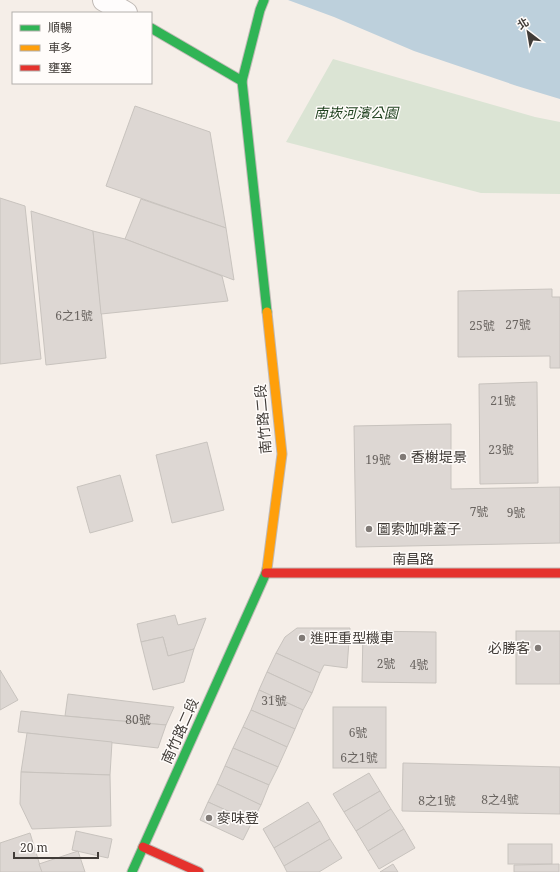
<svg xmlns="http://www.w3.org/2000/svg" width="560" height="872" viewBox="0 0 560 872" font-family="'Noto Serif','Noto Sans TC',serif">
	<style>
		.green { fill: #dbe4d4 }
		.water { fill: #bdd0dc }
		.building { fill: #ddd7d3; stroke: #c8c3be }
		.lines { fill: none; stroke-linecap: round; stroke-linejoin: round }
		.street-casing { stroke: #c0bab6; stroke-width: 24 }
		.fast-casing { stroke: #c0bab6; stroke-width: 11 }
		.slow-casing { stroke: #c0bab6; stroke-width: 11 }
		.jam-casing { stroke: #c0bab6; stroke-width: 11 }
		.street { stroke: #fefcfc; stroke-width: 22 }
		.fast { stroke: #30b455; stroke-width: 9 }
		.slow { stroke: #ff9f0a; stroke-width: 9 }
		.jam { stroke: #e5322d; stroke-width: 9 }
		.poi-dot { fill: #807a76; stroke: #fffcfa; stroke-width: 1.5 }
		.labels { text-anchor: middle; stroke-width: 3; stroke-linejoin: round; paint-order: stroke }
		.number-label { font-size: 12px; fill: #696460 }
		.park-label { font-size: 14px; font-style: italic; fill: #1b3e1b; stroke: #fffcfa }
		.street-label { font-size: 14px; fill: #413c38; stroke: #fffcfa }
		.poi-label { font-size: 14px; fill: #413c38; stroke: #fffcfa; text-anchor: start }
	</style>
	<rect width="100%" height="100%" fill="#f5eee8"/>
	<!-- green -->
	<polygon class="green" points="333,59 535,117 560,122 560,194 481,193 286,142"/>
	<!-- water -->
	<polygon class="water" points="288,0 560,0 560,99 517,86 414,51 334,17"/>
	<!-- building -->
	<g class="building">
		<polygon points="135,106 210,132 226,228 106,186"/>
		<polygon points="0,198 25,206 41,359 0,364"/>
		<polygon points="141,199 226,228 234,280 125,239"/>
		<polygon points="31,211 93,231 106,358 46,365"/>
		<polygon points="93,231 125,239 222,276 228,301 101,314"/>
		<polygon points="552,289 552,297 560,297 560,368 550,368 550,356 458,357 458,291"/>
		<polygon points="537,382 538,483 480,484 479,384"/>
		<polygon points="451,424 451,489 560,487 560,543 356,547 354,426"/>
		<polygon points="207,442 224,510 172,523 156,455"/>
		<polygon points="120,475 133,521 90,533 77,487"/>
		<polygon points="175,615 178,625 206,618 194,649 168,656 163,637 141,642 137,624"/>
		<polygon points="297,628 350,628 347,668 324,665 320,673 276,653 285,637"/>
		<polygon points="363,631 436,632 436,683 362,682"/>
		<rect x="516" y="631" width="44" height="53"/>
		<polygon points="163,637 168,656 194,649 184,682 153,690 141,642"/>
		<polygon points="276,653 320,673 312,693 267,672"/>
		<polygon points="0,670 18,700 0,710"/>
		<polygon points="267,672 312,693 303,710 259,690"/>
		<polygon points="259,690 303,710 295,729 251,710"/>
		<polygon points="68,694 174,707 166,725 65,716"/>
		<rect x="333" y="707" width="53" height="61"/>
		<polygon points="251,710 295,729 287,747 243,727"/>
		<polygon points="21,711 65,716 166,725 158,748 18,732"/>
		<polygon points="243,727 287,747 278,767 233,748"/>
		<polygon points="27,733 112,742 110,775 21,772"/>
		<polygon points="233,748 278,767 269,785 225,766"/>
		<polygon points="403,763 560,767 560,814 402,811"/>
		<polygon points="225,766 269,785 261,805 217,784"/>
		<polygon points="21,772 110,775 111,826 32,829 20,804"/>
		<polygon points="369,773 380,791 344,812 333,794"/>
		<polygon points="217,784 261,805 252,822 208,802"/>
		<polygon points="380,791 391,809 356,831 344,812"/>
		<polygon points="208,802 252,822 243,840 200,820"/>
		<polygon points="308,802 320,821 274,848 263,829"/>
		<polygon points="391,809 404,829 368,851 356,831"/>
		<polygon points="320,821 330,839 284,866 274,848"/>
		<polygon points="404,829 415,848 379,869 368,851"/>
		<polygon points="76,831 112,839 108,858 72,850"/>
		<polygon points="30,833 42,872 0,872 0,843"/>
		<polygon points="330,839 342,858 319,872 287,872 284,866"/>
		<rect x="508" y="844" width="44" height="20"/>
		<polygon points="78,851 85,872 42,872 39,864"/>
		<polygon points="393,864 398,872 380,872"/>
		<polygon points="559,864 559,872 514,872 514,865"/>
	</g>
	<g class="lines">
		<defs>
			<polyline id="street" points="104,0 126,13"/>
			<g id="fast">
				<polyline points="264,0 260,10 242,81 267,312"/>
				<polyline points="151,28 242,81"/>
				<polyline points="132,872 266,573 267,569"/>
			</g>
			<polyline id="slow" points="267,569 282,454 267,312"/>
			<g id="jam">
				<polyline points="266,573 560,573"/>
				<polyline points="143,847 199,872"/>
			</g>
		</defs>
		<!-- street casing -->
		<use href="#street" class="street-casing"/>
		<!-- fast casing -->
		<use href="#fast" class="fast-casing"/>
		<!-- slow casing -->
		<use href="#slow" class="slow-casing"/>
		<!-- jam casing -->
		<use href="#jam" class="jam-casing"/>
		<!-- street -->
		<use href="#street" class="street"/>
		<!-- fast -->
		<use href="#fast" class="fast"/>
		<!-- slow -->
		<use href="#slow" class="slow"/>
		<!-- jam -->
		<use href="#jam" class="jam"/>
	</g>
	<!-- markers -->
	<g class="poi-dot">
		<circle cx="403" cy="457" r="4"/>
		<circle cx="369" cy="529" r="4"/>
		<circle cx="302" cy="638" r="4"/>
		<circle cx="538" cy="648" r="4"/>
		<circle cx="209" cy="818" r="4"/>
	</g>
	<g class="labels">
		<!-- number labels -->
		<g class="number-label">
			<text x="74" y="320">6之1號</text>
			<text x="518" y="329">27號</text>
			<text x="482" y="330">25號</text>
			<text x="503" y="405">21號</text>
			<text x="501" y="454">23號</text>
			<text x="378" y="464">19號</text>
			<text x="479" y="516">7號</text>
			<text x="516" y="517">9號</text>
			<text x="386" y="668">2號</text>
			<text x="419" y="669">4號</text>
			<text x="274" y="705">31號</text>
			<text x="138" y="724">80號</text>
			<text x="358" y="737">6號</text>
			<text x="359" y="762">6之1號</text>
			<text x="500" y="804">8之4號</text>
			<text x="437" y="805">8之1號</text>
		</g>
		<!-- park labels -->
		<g class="park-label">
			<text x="356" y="118">南崁河濱公園</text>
		</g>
		<!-- street labels -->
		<g class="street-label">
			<text transform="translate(263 419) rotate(-95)" y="5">南竹路二段</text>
			<text x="413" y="564">南昌路</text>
			<text transform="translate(180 731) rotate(-66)" y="5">南竹路二段</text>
		</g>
		<!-- poi labels -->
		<g class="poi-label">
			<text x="411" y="462">香榭堤景</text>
			<text x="377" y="534">圖索咖啡蓋子</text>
			<text x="310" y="643">進旺重型機車</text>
			<text x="530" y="653" text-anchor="end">必勝客</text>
			<text x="217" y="823">麥味登</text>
		</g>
	</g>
	<!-- legend -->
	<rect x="12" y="12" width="140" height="72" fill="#fffcfa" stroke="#b3afac"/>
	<rect x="20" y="25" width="20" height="6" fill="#30b455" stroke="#b3afac"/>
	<text x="48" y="32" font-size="12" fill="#413c38">順暢</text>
	<rect x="20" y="45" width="20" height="6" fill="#ff9f0a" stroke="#b3afac"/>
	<text x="48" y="52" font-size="12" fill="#413c38">車多</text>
	<rect x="20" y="65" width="20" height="6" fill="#e5322d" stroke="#b3afac"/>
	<text x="48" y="72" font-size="12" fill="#413c38">壅塞</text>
	<!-- north arrow -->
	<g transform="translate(528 32) rotate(329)" stroke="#fffcfa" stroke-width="3" paint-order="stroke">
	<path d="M0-3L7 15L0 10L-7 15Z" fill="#413c38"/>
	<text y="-6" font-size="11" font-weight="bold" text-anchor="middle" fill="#413c38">北</text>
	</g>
	<!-- scale -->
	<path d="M14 852v6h84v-6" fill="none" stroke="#413c38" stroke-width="2"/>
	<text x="20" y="852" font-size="12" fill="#413c38" stroke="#fffcfa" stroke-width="3" paint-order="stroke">20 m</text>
</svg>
